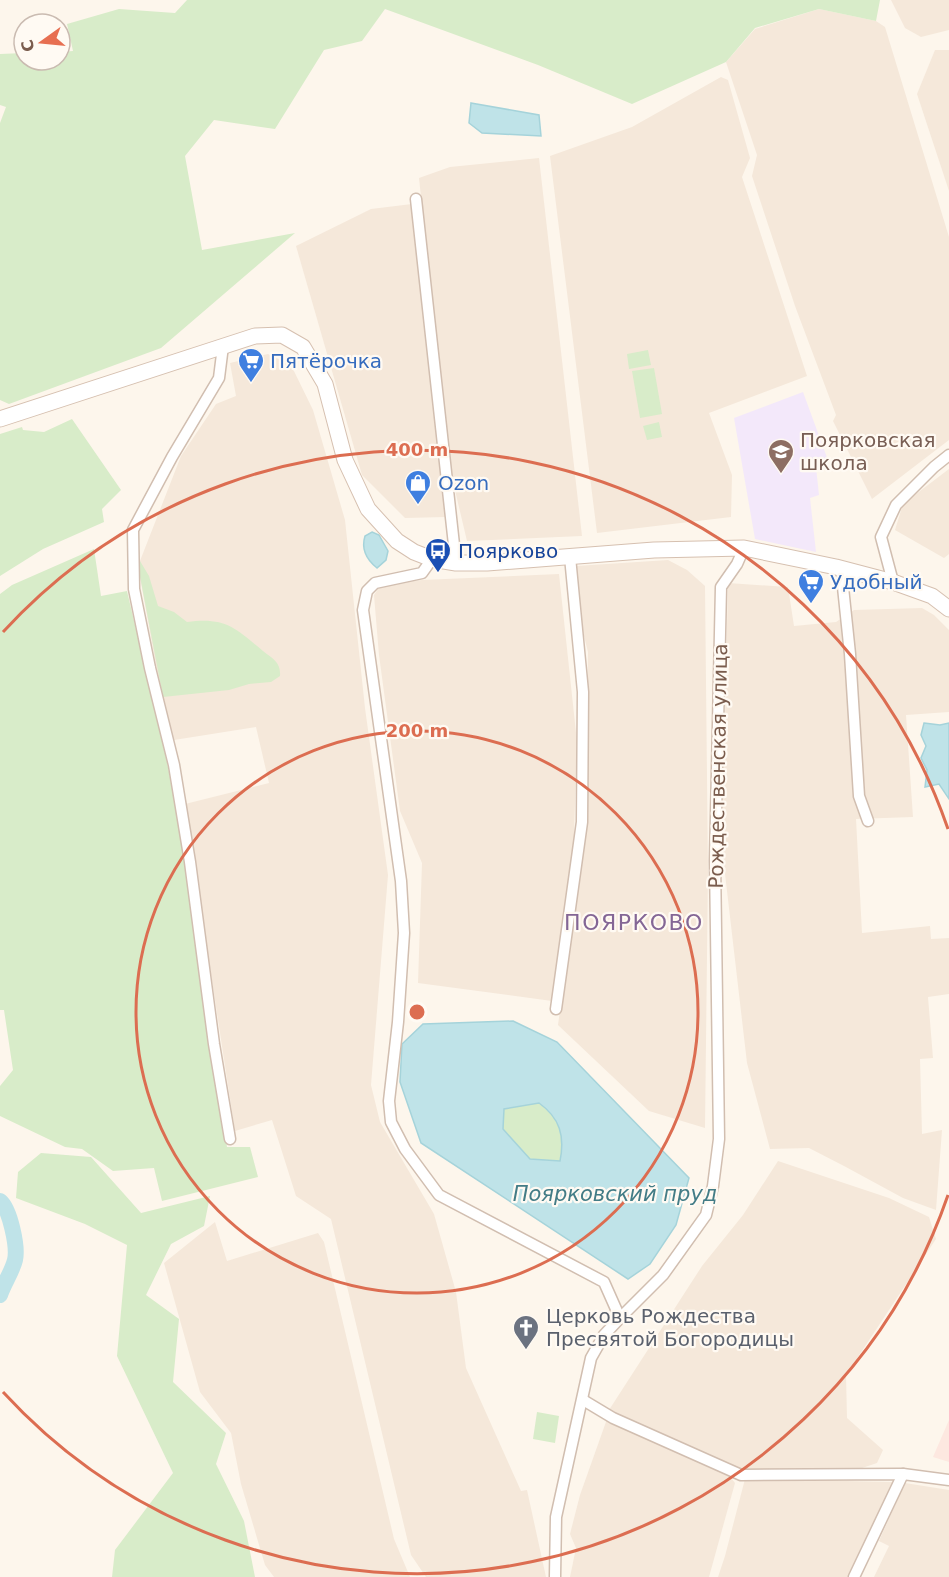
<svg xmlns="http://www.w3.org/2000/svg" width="949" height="1577" viewBox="0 0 949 1577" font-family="'DejaVu Sans',sans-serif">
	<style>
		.residential { fill: #f5e8da }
		.commercial { fill: #fde8e0 }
		.education { fill: #f3e8fa }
		.green { fill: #d8ecc9 }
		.water { fill: #bfe3e8; stroke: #a5d3da; stroke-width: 1.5; fill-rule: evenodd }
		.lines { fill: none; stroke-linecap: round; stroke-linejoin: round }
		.river { stroke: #bfe3e8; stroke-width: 16 }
		.street-casing { stroke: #d1beb0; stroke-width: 13 }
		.secondary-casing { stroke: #d6c0b0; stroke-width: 17 }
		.street { stroke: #fff; stroke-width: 10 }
		.secondary { stroke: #fff; stroke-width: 15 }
		.ring { fill: none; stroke: #dc6d51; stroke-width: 3 }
		.labels { text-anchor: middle; stroke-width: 4.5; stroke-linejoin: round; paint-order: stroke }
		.shop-label { font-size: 20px; fill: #366cbe; stroke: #fffaf3; text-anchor: start }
		.education-label { font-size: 20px; fill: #785e54; stroke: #fffaf3; text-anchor: start }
		.transit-label { font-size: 20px; fill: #164399; stroke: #fffaf3; text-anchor: start }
		.street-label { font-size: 20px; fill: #7a5c4d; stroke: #fffaf3 }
		.worship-label { font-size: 20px; fill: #5b616d; stroke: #fffaf3; text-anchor: start }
		.water-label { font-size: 21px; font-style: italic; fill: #437c86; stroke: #fffaf3 }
		.quarter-label { font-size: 22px; letter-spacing: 1.5px; fill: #846695; stroke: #fffaf3 }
		.centre { fill: #dc6d51; stroke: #fffaf3; stroke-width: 3 }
		.ring-label { font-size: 18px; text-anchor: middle; font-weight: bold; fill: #dc6d51; stroke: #fffaf3; stroke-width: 4.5; stroke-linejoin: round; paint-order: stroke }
	</style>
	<rect width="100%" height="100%" fill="#fdf6ec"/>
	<!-- residential -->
	<g class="residential">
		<polygon points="891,0 949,0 949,30 921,37 905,28"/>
		<polygon points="819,9 876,21 885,27 949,237 949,440 872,499 833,421 836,415 795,306 752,176 757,155 726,62 755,29"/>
		<polygon points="935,50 949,50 949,191 917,94"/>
		<polygon points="721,77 728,80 750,158 742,177 807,376 709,413 732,475 731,517 597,533 550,156 632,127"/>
		<polygon points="539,158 582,536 467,541 450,469 419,178 450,167"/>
		<polygon points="412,204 446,517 405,518 362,475 296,246 371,209"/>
		<polygon points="268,354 291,365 313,410 345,520 365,708 388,875 371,1085 380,1122 434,1214 456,1292 466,1368 521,1491 527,1490 546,1577 426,1577 411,1555 331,1219 296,1196 272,1120 235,1131 185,804 269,783 256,727 174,740 158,676 138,566 181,456 216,404 236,396 230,363"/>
		<polygon points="949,469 949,554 944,558 895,530 903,504"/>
		<polygon points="668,560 687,570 705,586 708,871 705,1128 649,1111 558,1025 586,818 588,652 580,620 576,566"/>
		<polygon points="559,574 577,742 573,865 552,1001 418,983 422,863 400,811 379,655 374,595 381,585 422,580"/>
		<polygon points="728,583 788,587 794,626 836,622 854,610 922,608 934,615 949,630 949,712 906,715 913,817 856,819 862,933 930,926 931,939 949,938 949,994 928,997 933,1058 920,1059 922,1134 942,1130 936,1210 903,1198 844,1166 809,1148 770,1149 747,1063 722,848"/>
		<polygon points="778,1161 889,1198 929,1217 936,1239 846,1375 847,1418 883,1450 877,1463 853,1471 742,1471 609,1410 702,1266 743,1215"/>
		<polygon points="215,1222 227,1261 318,1233 324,1242 394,1539 410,1577 274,1577 265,1565 241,1484 231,1433 200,1392 164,1263"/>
		<polygon points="607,1419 728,1474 735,1483 709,1577 570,1577 576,1548 570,1534 580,1495"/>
		<polygon points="745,1479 893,1482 848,1577 718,1577 725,1556"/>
		<polygon points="905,1483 949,1490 949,1577 874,1577 889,1546 879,1541"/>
	</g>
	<!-- commercial -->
	<polygon class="commercial" points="949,1420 949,1462 933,1457"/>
	<!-- education -->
	<polygon class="education" points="803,392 829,463 816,467 819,495 810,498 816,552 755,539 734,418"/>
	<!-- green -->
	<g class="green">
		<polygon points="187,0 880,0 876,21 819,9 755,28 726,62 632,104 538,65 385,9 362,41 324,50 275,129 214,120 185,156 202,250 295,233 161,348 9,404 0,400 0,123 6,107 0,105 0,54 24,53 24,60 60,60 60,52 73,51 67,24 119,9 175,13"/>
		<polygon points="648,350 651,365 629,369 627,354"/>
		<polygon points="654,368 662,414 640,418 632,371"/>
		<polygon points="72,419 121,490 102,509 104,522 43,549 0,576 0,434 22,427 23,430 44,432"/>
		<polygon points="659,422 662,437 647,440 643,426"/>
		<polygon points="94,549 101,596 127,591 167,762 185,857 227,1147 250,1147 258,1177 162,1201 154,1168 113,1171 82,1149 65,1147 0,1116 0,1086 13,1070 4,1010 0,1010 0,594 12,585"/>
		<path d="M140,561L149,576L158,606L174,612L187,622C226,617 235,628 263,651C273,659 281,662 280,676L271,682L249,684L229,690L163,697L138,566Z"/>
		<path d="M539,1103C561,1120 564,1134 561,1161L530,1160L503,1129L504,1109Z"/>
		<polygon points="41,1153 91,1157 141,1213 210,1196 204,1226 171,1244 146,1295 179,1319 173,1382 226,1433 216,1464 244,1521 255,1577 112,1577 115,1550 173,1473 117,1356 127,1245 85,1224 16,1198 18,1172"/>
		<polygon points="537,1412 559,1416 555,1443 533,1439"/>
	</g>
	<!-- water -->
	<g class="water">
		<polygon points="471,103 539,115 541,136 482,133 469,123"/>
		<path d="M372,532L379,535L388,551L386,560L377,568C367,560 361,549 365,536Z"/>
		<polygon points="924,723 940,725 949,723 949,799 939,784 925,787 927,770 921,758 926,746 921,735"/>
		<path d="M513,1021L557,1042L689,1178L676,1225L650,1264L628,1279L421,1143L400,1082L402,1044L423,1024ZM539,1103C560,1118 565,1136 560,1161L530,1159L503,1129L504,1109Z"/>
	</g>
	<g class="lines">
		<!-- river -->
		<path class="river" d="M0,1201C10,1209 18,1247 15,1260C12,1272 4,1283 0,1295"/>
		<defs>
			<g id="street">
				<polyline points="416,199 456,563"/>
				<polyline points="223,346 219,378 172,457 133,530 134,589 150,668 174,765 190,862 214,1044 230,1139"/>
				<polyline points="432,559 422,573 375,583 367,591 363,610 401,881 404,933 398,1022 389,1101 391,1122 405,1149 439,1195 604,1282 620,1318 604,1335 591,1358 556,1517 555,1577"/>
				<polyline points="841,568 850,654 859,796 868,821"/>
				<polyline points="893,582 881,537 896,505 934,467 949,455"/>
				<polyline points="556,1009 582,822 583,692 570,557"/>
				<polyline points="620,1318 663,1275 706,1215 713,1186 719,1139 715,861 721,587 737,564 744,548"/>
				<polyline points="583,1400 613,1418 741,1475 903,1474 949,1480"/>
				<polyline points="854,1577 903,1474"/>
			</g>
			<polyline id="secondary" points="0,419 255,336 282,335 303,347 325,384 345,460 368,509 397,541 414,552 432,559 456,563 487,563 654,550 744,548 836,567 893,582 932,596 949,609"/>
		</defs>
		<!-- street casing -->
		<use href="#street" class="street-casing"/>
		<!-- secondary casing -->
		<use href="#secondary" class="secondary-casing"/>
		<!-- street -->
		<use href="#street" class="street"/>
		<!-- secondary -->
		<use href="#secondary" class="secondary"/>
	</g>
	<!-- distance rings -->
	<g class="ring">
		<circle cx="417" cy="1012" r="281"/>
		<path d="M948 1195A562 562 0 0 1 3 1392M3 632A562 562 0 0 1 948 829"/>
	</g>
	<!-- icons -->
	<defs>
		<symbol id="supermarket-pin" viewBox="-11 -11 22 30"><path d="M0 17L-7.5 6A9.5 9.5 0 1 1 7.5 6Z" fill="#3f7fe0" stroke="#fffaf3"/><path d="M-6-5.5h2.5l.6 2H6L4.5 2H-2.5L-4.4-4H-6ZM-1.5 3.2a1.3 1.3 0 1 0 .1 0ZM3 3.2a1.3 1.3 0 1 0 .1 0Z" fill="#fff"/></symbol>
		<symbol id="school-pin" viewBox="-11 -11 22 30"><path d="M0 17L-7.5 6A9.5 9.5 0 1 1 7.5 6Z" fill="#8d6e63" stroke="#fffaf3"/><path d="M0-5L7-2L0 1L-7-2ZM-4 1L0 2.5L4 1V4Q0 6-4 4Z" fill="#fff"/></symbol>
		<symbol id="shop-pin" viewBox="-11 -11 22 30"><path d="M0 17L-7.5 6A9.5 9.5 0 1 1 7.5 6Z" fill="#3f7fe0" stroke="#fffaf3"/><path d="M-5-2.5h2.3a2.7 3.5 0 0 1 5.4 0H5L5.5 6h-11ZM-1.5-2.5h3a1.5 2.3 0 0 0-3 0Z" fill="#fff"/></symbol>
		<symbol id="bus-pin" viewBox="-11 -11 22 30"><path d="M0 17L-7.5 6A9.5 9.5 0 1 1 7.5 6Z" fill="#1a4fb4" stroke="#fffaf3"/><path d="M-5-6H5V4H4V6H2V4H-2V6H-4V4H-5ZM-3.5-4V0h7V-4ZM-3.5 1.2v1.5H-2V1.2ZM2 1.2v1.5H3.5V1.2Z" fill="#fff"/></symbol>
		<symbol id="church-pin" viewBox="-11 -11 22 30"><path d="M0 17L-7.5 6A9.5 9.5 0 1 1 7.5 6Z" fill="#6b7280" stroke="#fffaf3"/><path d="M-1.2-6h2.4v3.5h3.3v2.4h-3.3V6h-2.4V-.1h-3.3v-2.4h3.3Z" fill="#fff"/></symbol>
	</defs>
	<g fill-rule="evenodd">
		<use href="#supermarket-pin" x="236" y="346" width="30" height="40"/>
		<use href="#school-pin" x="766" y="437" width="30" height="40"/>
		<use href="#shop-pin" x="403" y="468" width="30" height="40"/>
		<use href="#bus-pin" x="423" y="536" width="30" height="40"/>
		<use href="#supermarket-pin" x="796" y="567" width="30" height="40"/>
		<use href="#church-pin" x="511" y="1313" width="30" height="40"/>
	</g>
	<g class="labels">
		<!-- shop labels -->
		<g class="shop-label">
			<text x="270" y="368">Пятёрочка</text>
			<text x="438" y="490">Ozon</text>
			<text x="830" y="589">Удобный</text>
		</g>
		<!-- education labels -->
		<g class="education-label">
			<text x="800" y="447">Поярковская<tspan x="800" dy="23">школа</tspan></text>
		</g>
		<!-- transit labels -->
		<g class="transit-label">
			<text x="458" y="558">Поярково</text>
		</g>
		<!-- street labels -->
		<g class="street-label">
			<text transform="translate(718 766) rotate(-89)" y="7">Рождественская улица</text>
		</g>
		<!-- worship labels -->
		<g class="worship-label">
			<text x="546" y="1323">Церковь Рождества<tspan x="546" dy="23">Пресвятой Богородицы</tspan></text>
		</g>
		<!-- water labels -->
		<g class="water-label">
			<text x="615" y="1201">Поярковский пруд</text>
		</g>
		<!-- quarter labels -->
		<g class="quarter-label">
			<text x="634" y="930">ПОЯРКОВО</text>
		</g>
	</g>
	<circle cx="417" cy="1012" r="9" class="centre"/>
	<g class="ring-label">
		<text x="417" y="456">400 m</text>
		<text x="417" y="737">200 m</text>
	</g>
	<!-- north arrow -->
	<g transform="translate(42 42) rotate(255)"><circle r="28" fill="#fffaf3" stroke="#cabbb1" stroke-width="1.5"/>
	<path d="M0-4.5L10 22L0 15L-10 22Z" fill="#e76f51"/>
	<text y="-9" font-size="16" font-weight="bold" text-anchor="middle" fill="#7a5c4d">С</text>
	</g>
</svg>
